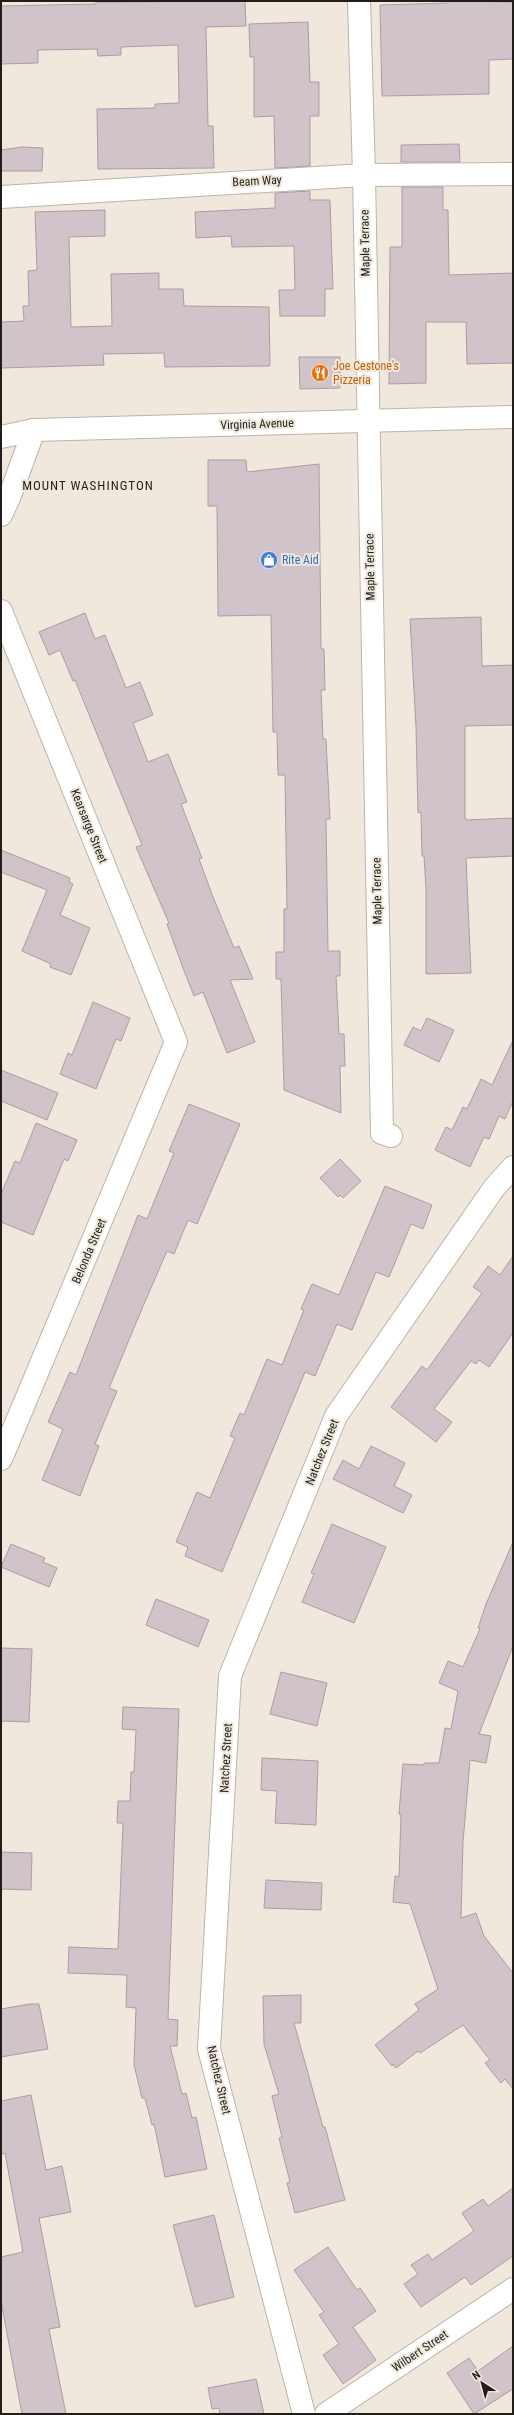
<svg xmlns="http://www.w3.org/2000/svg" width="514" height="2415" viewBox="0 0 514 2415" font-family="'Roboto Condensed',sans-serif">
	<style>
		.building { fill: #d0c3c9; stroke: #aa9da3 }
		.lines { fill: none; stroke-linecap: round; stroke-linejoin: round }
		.minor-casing { stroke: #bcb3aa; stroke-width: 24 }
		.tertiary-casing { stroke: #bcb3aa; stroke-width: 24 }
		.minor { stroke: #fff; stroke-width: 22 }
		.tertiary { stroke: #fff; stroke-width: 22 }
		.labels { text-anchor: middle; stroke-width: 4; stroke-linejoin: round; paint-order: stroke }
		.street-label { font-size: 12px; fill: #211e1a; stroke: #f0e7dd }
		.food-label { font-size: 12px; fill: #c56008; stroke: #f0e7dd; text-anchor: start }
		.shop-label { font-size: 12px; fill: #366cbe; stroke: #f0e7dd; text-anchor: start }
		.neighbourhood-label { font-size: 13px; letter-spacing: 1px; fill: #211e1a; stroke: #f0e7dd }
	</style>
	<rect width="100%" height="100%" fill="#f0e7dd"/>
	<!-- building -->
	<g class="building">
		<polygon points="245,1 246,26 206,27 208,126 213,126 214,168 98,169 97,109 155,108 155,104 179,103 178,45 121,47 121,55 98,56 97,49 38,50 38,63 1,64 1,6 96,4 96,2 120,2"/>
		<polygon points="448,1 513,2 513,59 489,60 489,94 382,96 380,5 448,3"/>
		<polygon points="308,22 310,82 319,82 319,116 310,116 310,166 275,168 274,116 254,117 254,57 250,57 249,24"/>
		<polygon points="459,144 460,162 401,162 401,145"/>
		<polygon points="22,147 43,148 42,171 1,171 1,150"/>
		<polygon points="402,187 443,187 443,210 448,210 449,275 513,273 513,363 467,364 466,322 426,322 426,383 389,384 390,247 402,247"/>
		<polygon points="310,191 310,200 330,200 333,289 325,289 325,316 280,316 279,290 295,290 294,246 232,247 231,236 196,238 195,212 275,208 275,193"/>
		<polygon points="105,210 105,236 69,237 71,327 112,326 111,274 159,273 159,289 183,289 184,306 269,307 270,366 165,367 164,353 103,354 104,365 1,368 1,322 24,321 23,306 29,306 28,271 37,270 35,212"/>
		<polygon points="299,357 340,357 340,388 300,389"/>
		<polygon points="208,460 246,460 247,472 319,464 321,649 324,649 325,690 321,690 323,739 326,739 330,819 326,819 328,951 340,951 340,976 336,976 339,1034 344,1034 345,1066 340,1066 341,1113 284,1090 281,979 276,979 276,952 284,952 284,909 287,909 285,775 278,775 277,732 273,732 271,615 218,616 217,506 208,506"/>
		<polygon points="85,613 95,639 105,635 126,688 140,682 153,715 133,723 148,762 168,754 187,802 181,804 202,858 199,859 213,897 234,948 239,946 253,979 230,980 255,1042 227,1053 203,992 194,996 183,968 167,924 169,923 136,847 142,845 75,680 73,681 60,650 49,655 39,632"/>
		<polygon points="481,617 482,666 513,665 513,725 465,726 465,817 466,820 513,818 513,856 466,858 471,973 426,974 426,888 424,856 422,856 421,812 418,813 416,727 410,619"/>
		<polygon points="1,850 70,878 69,882 73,884 60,915 90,928 71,975 50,967 51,964 22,951 47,890 1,872"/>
		<polygon points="93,1002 130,1018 121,1041 116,1039 96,1089 60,1074 68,1053 72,1055"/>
		<polygon points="427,1018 454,1030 439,1062 404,1045 413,1027 421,1031"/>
		<polygon points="513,1040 513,1101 505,1119 499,1116 489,1139 484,1137 470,1167 435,1150 446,1127 452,1130 463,1107 467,1109 481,1079 492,1085"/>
		<polygon points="1,1070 58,1093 47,1120 1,1101"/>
		<polygon points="189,1104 240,1124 197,1224 188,1220 174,1254 167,1251 141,1311 109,1388 117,1391 95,1444 99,1446 80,1496 42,1480 63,1429 48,1422 70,1372 76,1375 138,1215 147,1219 174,1153 169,1151"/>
		<polygon points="36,1123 77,1140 68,1161 64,1159 33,1235 1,1222 1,1194 15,1161 20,1163"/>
		<polygon points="340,1159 361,1181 343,1198 340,1195 338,1197 320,1178"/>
		<polygon points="385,1186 432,1205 423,1229 411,1224 389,1277 376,1272 352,1330 337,1324 315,1376 305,1372 222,1572 185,1556 188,1547 176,1542 197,1492 210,1498 235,1438 230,1436 240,1413 244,1415 267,1359 282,1365 304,1310 301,1309 312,1284 339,1295"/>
		<polygon points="513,1256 513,1333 489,1367 479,1360 476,1364 471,1361 434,1409 452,1422 436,1442 391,1407 422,1366 427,1370 482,1293 473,1287 488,1266 500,1275"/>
		<polygon points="371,1446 405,1463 394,1486 412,1495 403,1513 333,1479 343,1460 359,1469"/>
		<polygon points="332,1524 386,1547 354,1623 302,1602 314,1574 311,1573"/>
		<polygon points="513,1542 513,1646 479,1734 491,1736 486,1763 470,1760 463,1842 461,1918 476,1913 484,1936 513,1973 513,2089 505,2079 501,2083 485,2063 490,2060 463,2025 420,2053 418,2051 396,2068 393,2064 392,2066 375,2045 419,2010 415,2004 438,1989 410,1904 393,1902 395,1876 399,1877 401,1815 399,1814 403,1764 424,1765 424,1763 439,1763 445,1728 451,1729 458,1691 439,1683 448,1661 463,1667 480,1629 478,1628 486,1604"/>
		<polygon points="11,1544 45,1558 43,1562 57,1568 49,1587 1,1567"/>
		<polygon points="156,1599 209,1620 198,1647 146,1625"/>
		<polygon points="1,1648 32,1649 29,1722 1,1721"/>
		<polygon points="281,1672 327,1683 317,1726 270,1714"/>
		<polygon points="123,1707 179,1709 168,2019 178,2020 177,2046 170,2046 182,2094 186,2093 192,2118 196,2117 207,2169 165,2177 154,2124 152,2125 145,2098 142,2098 134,2065 136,2008 126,2007 127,1975 68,1973 69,1947 118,1949 123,1823 117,1823 118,1801 130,1801 131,1772 134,1772 136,1730 122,1729"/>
		<polygon points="262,1758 318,1761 316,1825 275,1823 277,1791 261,1790"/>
		<polygon points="1,1852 32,1853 31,1890 1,1889"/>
		<polygon points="266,1880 322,1883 321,1910 264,1908"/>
		<polygon points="301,1995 301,2023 294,2023 323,2127 325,2127 345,2200 295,2213 287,2183 290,2182 279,2138 282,2137 272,2096 279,2094 264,2044 263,1996"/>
		<polygon points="30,2004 39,2004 48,2049 1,2057 1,2009"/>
		<polygon points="31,2095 46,2170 62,2166 71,2212 39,2218 60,2327 49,2329 66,2414 22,2414 1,2301 1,2257 23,2252 5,2153 1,2154 1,2101"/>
		<polygon points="513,2188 513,2256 471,2285 465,2277 421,2307 404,2284 418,2274 411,2265 428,2254 432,2260 474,2231 462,2213 483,2199 488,2206"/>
		<polygon points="214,2215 234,2297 195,2307 173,2225"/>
		<polygon points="328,2247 357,2290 360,2288 376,2311 353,2327 376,2360 343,2384 323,2355 339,2344 319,2315 324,2312 294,2270"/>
		<polygon points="513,2346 513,2389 474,2414 447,2373 469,2358 478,2371"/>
		<polygon points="256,2379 264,2414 220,2414 219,2408 212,2409 208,2388"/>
	</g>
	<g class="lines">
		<defs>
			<g id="minor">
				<polyline points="359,1 364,175 382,1133 391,1136"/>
				<polyline points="1,197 364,175 513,174"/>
				<polyline points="1,611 176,1042 1,1459"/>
				<polyline points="304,2414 209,2049 230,1676 336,1416 494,1188 513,1167"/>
				<polyline points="326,2414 513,2289"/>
			</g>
			<g id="tertiary">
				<polyline points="1,437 34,430 513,417"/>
				<polyline points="1,515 9,498 34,430"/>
			</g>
		</defs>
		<!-- minor casing -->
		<use href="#minor" class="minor-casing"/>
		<!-- tertiary casing -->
		<use href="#tertiary" class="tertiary-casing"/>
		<!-- minor -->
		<use href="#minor" class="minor"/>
		<!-- tertiary -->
		<use href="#tertiary" class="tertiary"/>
	</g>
	<!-- icons -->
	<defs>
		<symbol id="restaurant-disc" viewBox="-11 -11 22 22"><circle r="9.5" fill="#e8710a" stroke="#f0e7dd"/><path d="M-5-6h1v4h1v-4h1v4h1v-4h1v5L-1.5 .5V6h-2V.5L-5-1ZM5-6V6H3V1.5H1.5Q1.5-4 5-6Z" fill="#fff"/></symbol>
		<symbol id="shop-disc" viewBox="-11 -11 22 22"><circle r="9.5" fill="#3f7fe0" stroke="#f0e7dd"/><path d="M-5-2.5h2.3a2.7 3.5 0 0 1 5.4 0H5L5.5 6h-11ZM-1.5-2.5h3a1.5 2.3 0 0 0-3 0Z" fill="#fff"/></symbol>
	</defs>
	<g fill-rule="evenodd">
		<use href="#restaurant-disc" x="310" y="363" width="20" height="20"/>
		<use href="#shop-disc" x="259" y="550" width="20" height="20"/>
	</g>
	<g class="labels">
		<!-- street labels -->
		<g class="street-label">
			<text transform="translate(257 181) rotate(-3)" y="4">Beam Way</text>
			<text transform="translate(365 243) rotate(-91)" y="4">Maple Terrace</text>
			<text transform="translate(257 424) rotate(-2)" y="4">Virginia Avenue</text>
			<text transform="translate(370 567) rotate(-91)" y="4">Maple Terrace</text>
			<text transform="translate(89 826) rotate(68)" y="4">Kearsarge Street</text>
			<text transform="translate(377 891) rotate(-91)" y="4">Maple Terrace</text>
			<text transform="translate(89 1251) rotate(-67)" y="4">Belonda Street</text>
			<text transform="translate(322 1452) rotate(-68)" y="4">Natchez Street</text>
			<text transform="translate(226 1758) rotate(-87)" y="4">Natchez Street</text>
			<text transform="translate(219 2080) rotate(77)" y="4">Natchez Street</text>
			<text transform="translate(420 2351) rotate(-34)" y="4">Wilbert Street</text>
		</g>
		<!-- food labels -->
		<g class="food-label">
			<text x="333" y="370">Joe Cestone's<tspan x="333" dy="14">Pizzeria</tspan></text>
		</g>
		<!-- shop labels -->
		<g class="shop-label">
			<text x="282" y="564">Rite Aid</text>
		</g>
		<!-- neighbourhood labels -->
		<g class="neighbourhood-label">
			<text x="88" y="490">MOUNT WASHINGTON</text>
		</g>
	</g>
	<!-- border -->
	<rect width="514" height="2415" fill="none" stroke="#211e1a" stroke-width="4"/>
	<!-- north arrow -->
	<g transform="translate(482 2383) rotate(324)" stroke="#f0e7dd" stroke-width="3" paint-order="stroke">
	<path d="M0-3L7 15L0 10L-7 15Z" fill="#211e1a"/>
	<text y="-6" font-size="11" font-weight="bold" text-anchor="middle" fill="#211e1a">N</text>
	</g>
</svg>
